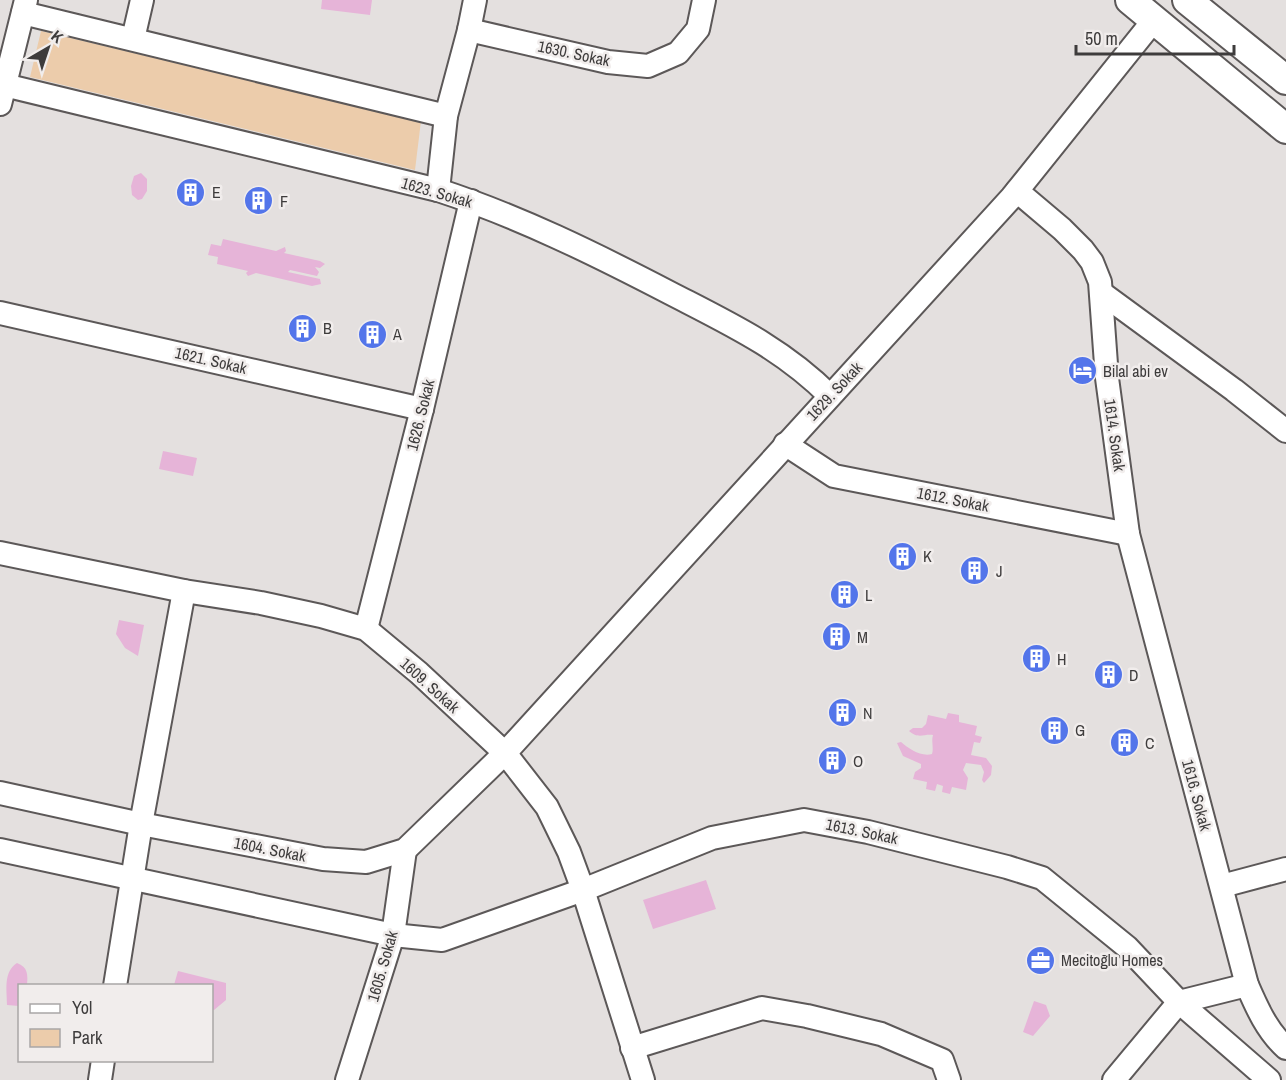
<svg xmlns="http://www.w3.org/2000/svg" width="1286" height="1080" viewBox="0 0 1286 1080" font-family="'Archivo Narrow',sans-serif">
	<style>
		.green { fill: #ecccab }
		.water { fill: #e6b4d8 }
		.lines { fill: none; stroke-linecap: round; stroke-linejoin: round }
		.minor-casing { stroke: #5c5858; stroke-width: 26 }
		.major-casing { stroke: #5c5858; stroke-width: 32 }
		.minor { stroke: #fff; stroke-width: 22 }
		.major { stroke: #fff; stroke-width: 28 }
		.labels { text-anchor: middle; stroke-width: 5; stroke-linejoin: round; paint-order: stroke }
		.street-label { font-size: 16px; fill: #3e3c3c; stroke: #f1edec }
		.poi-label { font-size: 16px; fill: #3e3c3c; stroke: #f1edec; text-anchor: start }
	</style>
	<rect width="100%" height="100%" fill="#e4e0df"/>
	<!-- green -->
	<polygon class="green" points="41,31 421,121 415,170 30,77"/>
	<!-- water -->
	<g class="water">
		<polygon points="322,0 372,0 370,15 321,9"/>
		<polygon points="141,173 147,179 147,191 142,199 138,200 132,195 131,186 134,176"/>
		<polygon points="223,239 276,251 285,247 286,251 284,253 320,261 325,264 320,268 315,267 319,272 317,276 290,270 288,272 320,279 321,284 312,286 256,273 248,276 246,273 248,271 217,264 218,257 208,255 211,244 221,246"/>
		<polygon points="163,451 197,458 193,476 159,469"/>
		<polygon points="119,620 144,625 138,656 125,648 116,634"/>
		<path d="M948,713L959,715V722L977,726L975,735L982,737L980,743L974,742L971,755L986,758L992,766L991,775L984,783L982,780L984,772L981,765L966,763L963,770L968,778L966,790L952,787L950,794L942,792L943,786L937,784L935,791L926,789L927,782L913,779L915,772L921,768V764L903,756L897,743L901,742C909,749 921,757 932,754C934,748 931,742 933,735C923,734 918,739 909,731L913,728H922L926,724L928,715L946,719Z"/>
		<polygon points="706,880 716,909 653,929 643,900"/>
		<path d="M17,963C28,967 28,975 27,985L20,986L19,1006L7,1005C7,990 3,972 17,963Z"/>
		<polygon points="178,971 226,983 226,1000 214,1010 212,1009 212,986 174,985"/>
		<polygon points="1034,1001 1046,1005 1050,1016 1033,1036 1023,1032"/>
	</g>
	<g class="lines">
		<defs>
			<g id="minor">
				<polyline points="23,13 446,116"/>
				<polyline points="469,30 608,62 648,66 678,53 698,29 704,0"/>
				<polyline points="133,39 142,0"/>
				<path d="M0,84L438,190C518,216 595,254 670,293C730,324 782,348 830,396"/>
				<polyline points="0,104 26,0"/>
				<polyline points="438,190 446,116 469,30 475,0"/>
				<path d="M1017,191L1062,229L1083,250L1092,262L1100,282L1107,378L1128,534L1247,985C1257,1008 1267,1031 1286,1048"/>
				<polyline points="1103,294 1234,390 1286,431"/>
				<polyline points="0,313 422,409"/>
				<polyline points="785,444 834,476 1128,534"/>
				<polyline points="0,553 184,591 261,603 321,616 366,629 419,673 505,753 547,807 569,852 583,890 643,1080"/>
				<polyline points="366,629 422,409 471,201"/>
				<polyline points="0,793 141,824 323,859 366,862 405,850 505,753 1012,197 1154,20"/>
				<polyline points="0,850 393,935 442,940 583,890 712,838 804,820 868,832 1007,867 1042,878 1127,947 1179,1002 1269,1080"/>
				<polyline points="1222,886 1286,869"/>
				<polyline points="115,986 141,824 184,591"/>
				<polyline points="632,1048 762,1008 807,1016 881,1034 942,1060 949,1080"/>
				<polyline points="100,1080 103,1060"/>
				<polyline points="347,1080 393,935 405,850"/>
				<polyline points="1114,1080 1179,1002 1247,985"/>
			</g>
			<g id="major">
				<polyline points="1130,0 1286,129"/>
				<polyline points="1187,0 1286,80"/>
			</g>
		</defs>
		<!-- minor casing -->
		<use href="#minor" class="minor-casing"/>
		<!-- major casing -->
		<use href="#major" class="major-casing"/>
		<!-- minor -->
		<use href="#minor" class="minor"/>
		<!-- major -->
		<use href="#major" class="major"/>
	</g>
	<!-- icons -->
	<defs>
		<symbol id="building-disc" viewBox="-11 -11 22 22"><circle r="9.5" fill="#5375ea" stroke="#f1edec"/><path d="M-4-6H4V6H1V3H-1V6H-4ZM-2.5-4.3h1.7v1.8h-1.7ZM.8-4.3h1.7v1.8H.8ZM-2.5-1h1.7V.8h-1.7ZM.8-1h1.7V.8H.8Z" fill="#fff"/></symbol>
		<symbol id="hotel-disc" viewBox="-11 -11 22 22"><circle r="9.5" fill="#5375ea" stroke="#f1edec"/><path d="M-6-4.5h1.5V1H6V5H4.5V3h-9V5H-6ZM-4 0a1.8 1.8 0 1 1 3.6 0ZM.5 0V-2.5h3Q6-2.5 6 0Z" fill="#fff"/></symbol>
		<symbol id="office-disc" viewBox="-11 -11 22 22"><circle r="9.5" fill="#5375ea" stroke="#f1edec"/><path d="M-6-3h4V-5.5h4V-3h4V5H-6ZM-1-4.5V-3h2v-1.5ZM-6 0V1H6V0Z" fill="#fff"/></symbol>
	</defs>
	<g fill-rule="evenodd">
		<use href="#building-disc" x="174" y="176" width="33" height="33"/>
		<use href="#building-disc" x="242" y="184" width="33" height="33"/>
		<use href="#building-disc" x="286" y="312" width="33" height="33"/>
		<use href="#building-disc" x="356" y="318" width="33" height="33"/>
		<use href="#hotel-disc" x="1066" y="354" width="33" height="33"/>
		<use href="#building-disc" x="886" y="540" width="33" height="33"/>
		<use href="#building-disc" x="958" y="554" width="33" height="33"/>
		<use href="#building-disc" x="828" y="578" width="33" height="33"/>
		<use href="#building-disc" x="820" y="620" width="33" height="33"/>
		<use href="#building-disc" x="1020" y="642" width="33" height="33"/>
		<use href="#building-disc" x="1092" y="658" width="33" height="33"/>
		<use href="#building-disc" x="826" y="696" width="33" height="33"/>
		<use href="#building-disc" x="1038" y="714" width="33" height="33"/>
		<use href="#building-disc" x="1108" y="726" width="33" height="33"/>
		<use href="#building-disc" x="816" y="744" width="33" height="33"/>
		<use href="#office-disc" x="1024" y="944" width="33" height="33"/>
	</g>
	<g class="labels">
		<!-- street labels -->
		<g class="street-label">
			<text transform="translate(574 53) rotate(12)" y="6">1630. Sokak</text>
			<text transform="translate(437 192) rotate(16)" y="6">1623. Sokak</text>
			<text transform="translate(211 360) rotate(13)" y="6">1621. Sokak</text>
			<text transform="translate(834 391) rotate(-47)" y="6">1629. Sokak</text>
			<text transform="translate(420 415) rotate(-76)" y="6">1626. Sokak</text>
			<text transform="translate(1115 435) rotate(82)" y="6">1614. Sokak</text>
			<text transform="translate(953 499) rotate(11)" y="6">1612. Sokak</text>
			<text transform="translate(430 685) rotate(42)" y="6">1609. Sokak</text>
			<text transform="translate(1197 795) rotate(75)" y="6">1616. Sokak</text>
			<text transform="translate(862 831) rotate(12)" y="6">1613. Sokak</text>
			<text transform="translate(270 849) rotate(11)" y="6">1604. Sokak</text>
			<text transform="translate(382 966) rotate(-74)" y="6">1605. Sokak</text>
		</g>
		<!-- poi labels -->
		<g class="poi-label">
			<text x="212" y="198">E</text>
			<text x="280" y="207">F</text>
			<text x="323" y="334">B</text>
			<text x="393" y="340">A</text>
			<text x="1103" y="377">Bilal abi ev</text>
			<text x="923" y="562">K</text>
			<text x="996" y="577">J</text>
			<text x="865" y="601">L</text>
			<text x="857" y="643">M</text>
			<text x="1057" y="665">H</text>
			<text x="1129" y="681">D</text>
			<text x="863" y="719">N</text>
			<text x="1075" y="736">G</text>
			<text x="1145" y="749">C</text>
			<text x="853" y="767">O</text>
			<text x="1061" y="966">Mecitoğlu Homes</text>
		</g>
	</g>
	<!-- legend -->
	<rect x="18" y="984" width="195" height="78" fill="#f1edec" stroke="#a9a6a6" stroke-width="1.5"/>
	<rect x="30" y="1004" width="30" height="9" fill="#ffffff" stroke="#a9a6a6" stroke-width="1.5"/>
	<text x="72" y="1014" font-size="18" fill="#3e3c3c">Yol</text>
	<rect x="30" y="1029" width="30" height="18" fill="#ecccab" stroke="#a9a6a6" stroke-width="1.5"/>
	<text x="72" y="1044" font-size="18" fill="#3e3c3c">Park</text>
	<!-- north arrow -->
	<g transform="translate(48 48) rotate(39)" stroke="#f1edec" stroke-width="4.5" paint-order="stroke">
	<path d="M0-4.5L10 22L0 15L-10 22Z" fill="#3e3c3c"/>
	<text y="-9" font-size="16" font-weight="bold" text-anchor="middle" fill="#3e3c3c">K</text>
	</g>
	<!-- scale -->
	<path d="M1076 45v9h158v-9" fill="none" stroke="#3e3c3c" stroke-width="3"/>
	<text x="1085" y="45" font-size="18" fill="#3e3c3c" stroke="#f1edec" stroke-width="4.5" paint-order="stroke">50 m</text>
</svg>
